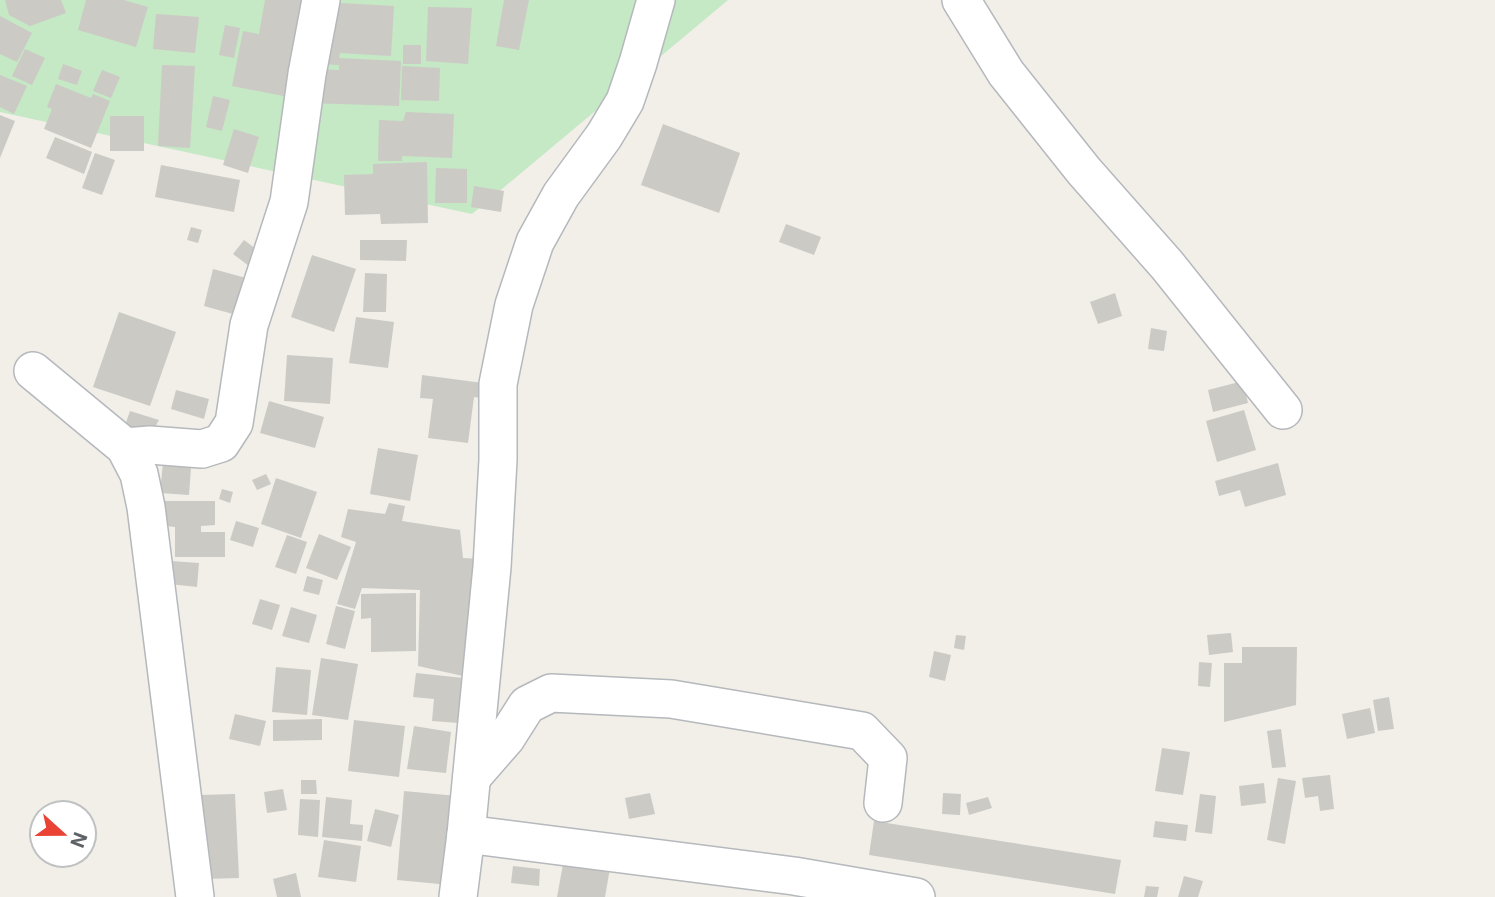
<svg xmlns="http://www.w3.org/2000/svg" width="1495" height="897" viewBox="0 0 1495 897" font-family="Inter,sans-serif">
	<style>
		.green { fill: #c5e8c5 }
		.building { fill: #cccac5 }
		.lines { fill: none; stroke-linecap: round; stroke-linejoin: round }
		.minor-casing { stroke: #b5b8bc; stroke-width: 40 }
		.minor { stroke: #fff; stroke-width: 37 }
	</style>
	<rect width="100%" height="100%" fill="#f1efe8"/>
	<!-- green -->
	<polygon class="green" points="0,0 728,0 472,214 0,112"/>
	<!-- building -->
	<g class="building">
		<polygon points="5,0 61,0 66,13 30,26 9,15"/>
		<polygon points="86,0 124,0 148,7 136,47 78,30"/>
		<polygon points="265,0 318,0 299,99 232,86 243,31 259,34"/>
		<polygon points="504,0 529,0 519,50 496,46"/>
		<polygon points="322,2 394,6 391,56 340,53 339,58 401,61 399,106 310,103 312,69 339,70 339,65 318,64"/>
		<polygon points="428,7 472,8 468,64 426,61"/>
		<polygon points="156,14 199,17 195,53 153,49"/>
		<polygon points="0,16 32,33 17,62 0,54"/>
		<polygon points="225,25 240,28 234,58 219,55"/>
		<rect x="403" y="45" width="18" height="19"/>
		<polygon points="25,49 45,58 32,85 12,76"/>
		<polygon points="63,64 82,71 77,85 58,79"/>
		<polygon points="162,65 195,66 190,148 158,146"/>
		<polygon points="402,66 440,68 439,101 401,100"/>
		<polygon points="102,70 120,77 111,98 93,91"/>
		<polygon points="0,75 27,86 14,114 0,107"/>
		<polygon points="56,84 91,98 93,94 110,101 91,148 44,129 52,109 47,107"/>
		<polygon points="213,96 230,100 222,131 206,127"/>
		<polygon points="406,112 454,114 452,158 402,156 402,161 378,161 379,120 403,121"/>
		<polygon points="0,115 15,121 0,158"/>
		<rect x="110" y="116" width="34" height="35"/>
		<polygon points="663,124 740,153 719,213 641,185"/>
		<polygon points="234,129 259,137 248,173 223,165"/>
		<polygon points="55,137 92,152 84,174 46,158"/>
		<polygon points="95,153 115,160 102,195 82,188"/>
		<polygon points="427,162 428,223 381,224 380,214 345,215 344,175 373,174 373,164"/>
		<polygon points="161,165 240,180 234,212 155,197"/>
		<polygon points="436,168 467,169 467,203 435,203"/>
		<polygon points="474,186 504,191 501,212 471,207"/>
		<polygon points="786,224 821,237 814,255 779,242"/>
		<polygon points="191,227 202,230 198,243 187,240"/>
		<polygon points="244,240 260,252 249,266 233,254"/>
		<polygon points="360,240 407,240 406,261 360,260"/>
		<polygon points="312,255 356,269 334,332 291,317"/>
		<polygon points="213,269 250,279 240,316 204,306"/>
		<polygon points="365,273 387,274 386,312 363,312"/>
		<polygon points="1115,293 1122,316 1098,324 1090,302"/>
		<polygon points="119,312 176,332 150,406 93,387"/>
		<polygon points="356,317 394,322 388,368 349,363"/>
		<polygon points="1151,328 1167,331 1164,351 1148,349"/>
		<polygon points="287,355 333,358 330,404 284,401"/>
		<polygon points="422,375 483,383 481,398 474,397 468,443 428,438 433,399 420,398"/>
		<polygon points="1243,381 1248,403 1213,412 1208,390"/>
		<polygon points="176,390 209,399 204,419 171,409"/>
		<polygon points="269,401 324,417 315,448 260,433"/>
		<polygon points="1244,410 1256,450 1217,462 1206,421"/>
		<polygon points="130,411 159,420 149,438 122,434"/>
		<polygon points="378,448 418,455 410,501 370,494"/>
		<polygon points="164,452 192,454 189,495 160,493"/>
		<polygon points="1278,463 1286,495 1245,507 1240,490 1219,496 1215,481"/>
		<polygon points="266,474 271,484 257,490 252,480"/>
		<polygon points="276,478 317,492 301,538 261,524"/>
		<polygon points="222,489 233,492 230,503 219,499"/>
		<polygon points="165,501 215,501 215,525 201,526 201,532 225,532 225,557 175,557 175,527 165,526"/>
		<polygon points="389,503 405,506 402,521 460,530 463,558 484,559 463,676 418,666 420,590 362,588 355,609 337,604 356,542 341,537 348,509 385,514"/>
		<polygon points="236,521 259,528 253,547 230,540"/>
		<polygon points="319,534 351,547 337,580 306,568"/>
		<polygon points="287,535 307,542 296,574 275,567"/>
		<polygon points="171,561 199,563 197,587 169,584"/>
		<polygon points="307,576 323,580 319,595 303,591"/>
		<polygon points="416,593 416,651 371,652 371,618 361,619 361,594"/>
		<polygon points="260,599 280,605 272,630 252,624"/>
		<polygon points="336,606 355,611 345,649 326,644"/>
		<polygon points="291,607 317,615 309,643 282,636"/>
		<polygon points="1231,633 1233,652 1209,655 1207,635"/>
		<polygon points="956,635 966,636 964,650 954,648"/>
		<polygon points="1242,647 1297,647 1296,705 1224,722 1224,663 1242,663"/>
		<polygon points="934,651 951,655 945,681 929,677"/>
		<polygon points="321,658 358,664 348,720 312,715"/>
		<polygon points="1199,662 1212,663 1210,687 1198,686"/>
		<polygon points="276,667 311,670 307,715 272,712"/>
		<polygon points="416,673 473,679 459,723 432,721 434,699 413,697"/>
		<polygon points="1389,697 1394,729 1378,731 1373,700"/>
		<polygon points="1370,708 1375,733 1347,739 1342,714"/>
		<polygon points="235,714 266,721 260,746 229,739"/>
		<polygon points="322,719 322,740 273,741 273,720"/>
		<polygon points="354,720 405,726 399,777 348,771"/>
		<polygon points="414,726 451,732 446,773 407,769"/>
		<polygon points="1281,729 1286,767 1272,768 1267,731"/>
		<polygon points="1162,748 1190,752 1183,795 1155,791"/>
		<polygon points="1330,775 1334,809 1320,811 1318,796 1305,798 1302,778"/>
		<polygon points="1278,778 1296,781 1285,844 1267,840"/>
		<polygon points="301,780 316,780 317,794 301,794"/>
		<polygon points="1264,783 1266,803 1241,806 1239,786"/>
		<polygon points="283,789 287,810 267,813 264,792"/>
		<polygon points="404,791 457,796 450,885 397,880"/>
		<polygon points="650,793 655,814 629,819 625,798"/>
		<polygon points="943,793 961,794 960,815 942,814"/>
		<polygon points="235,794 239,878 204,879 200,795"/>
		<polygon points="1200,794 1216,796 1212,834 1195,832"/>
		<polygon points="326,797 352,800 350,824 363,825 362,841 322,837"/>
		<polygon points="988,797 992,808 969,815 966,803"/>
		<polygon points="300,799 320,800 318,837 298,835"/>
		<polygon points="375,809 399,815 391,847 367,841"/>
		<polygon points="874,821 1121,860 1115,894 869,855"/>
		<polygon points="1155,821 1188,825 1186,841 1153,837"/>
		<polygon points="324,840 361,846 356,882 318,877"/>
		<polygon points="564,859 610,868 605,897 557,897"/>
		<polygon points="513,866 540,869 539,886 511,883"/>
		<polygon points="296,873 301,897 277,897 273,879"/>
		<polygon points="1184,876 1203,881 1198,897 1178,897"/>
		<polygon points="1146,886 1159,887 1157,897 1144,897"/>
	</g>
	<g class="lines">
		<defs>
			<g id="minor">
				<polyline points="961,0 1006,73 1084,171 1167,265 1283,410"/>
				<polyline points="33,371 125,447 139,474 146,507 195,897"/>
				<polyline points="125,447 150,445 202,449 221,443 234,423 249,325 289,202 307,74 321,0"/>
				<polyline points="472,777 506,738 527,705 551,693 671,699 862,731 888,758 883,803"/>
				<polyline points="466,834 794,876 916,897"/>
				<polyline points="458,897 466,834 492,567 498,460 498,384 514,305 535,242 561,195 604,136 625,101 638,63 656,0"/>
			</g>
		</defs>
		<!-- minor casing -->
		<use href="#minor" class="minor-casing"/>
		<!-- minor -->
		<use href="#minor" class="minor"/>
	</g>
	<!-- north arrow -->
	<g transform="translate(63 834) rotate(111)"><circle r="33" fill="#ffffff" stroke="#bfc1c3" stroke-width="2"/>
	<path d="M0-5L12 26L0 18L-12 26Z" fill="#ea4335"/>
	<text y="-10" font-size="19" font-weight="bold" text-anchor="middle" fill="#5f6368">N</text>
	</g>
</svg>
